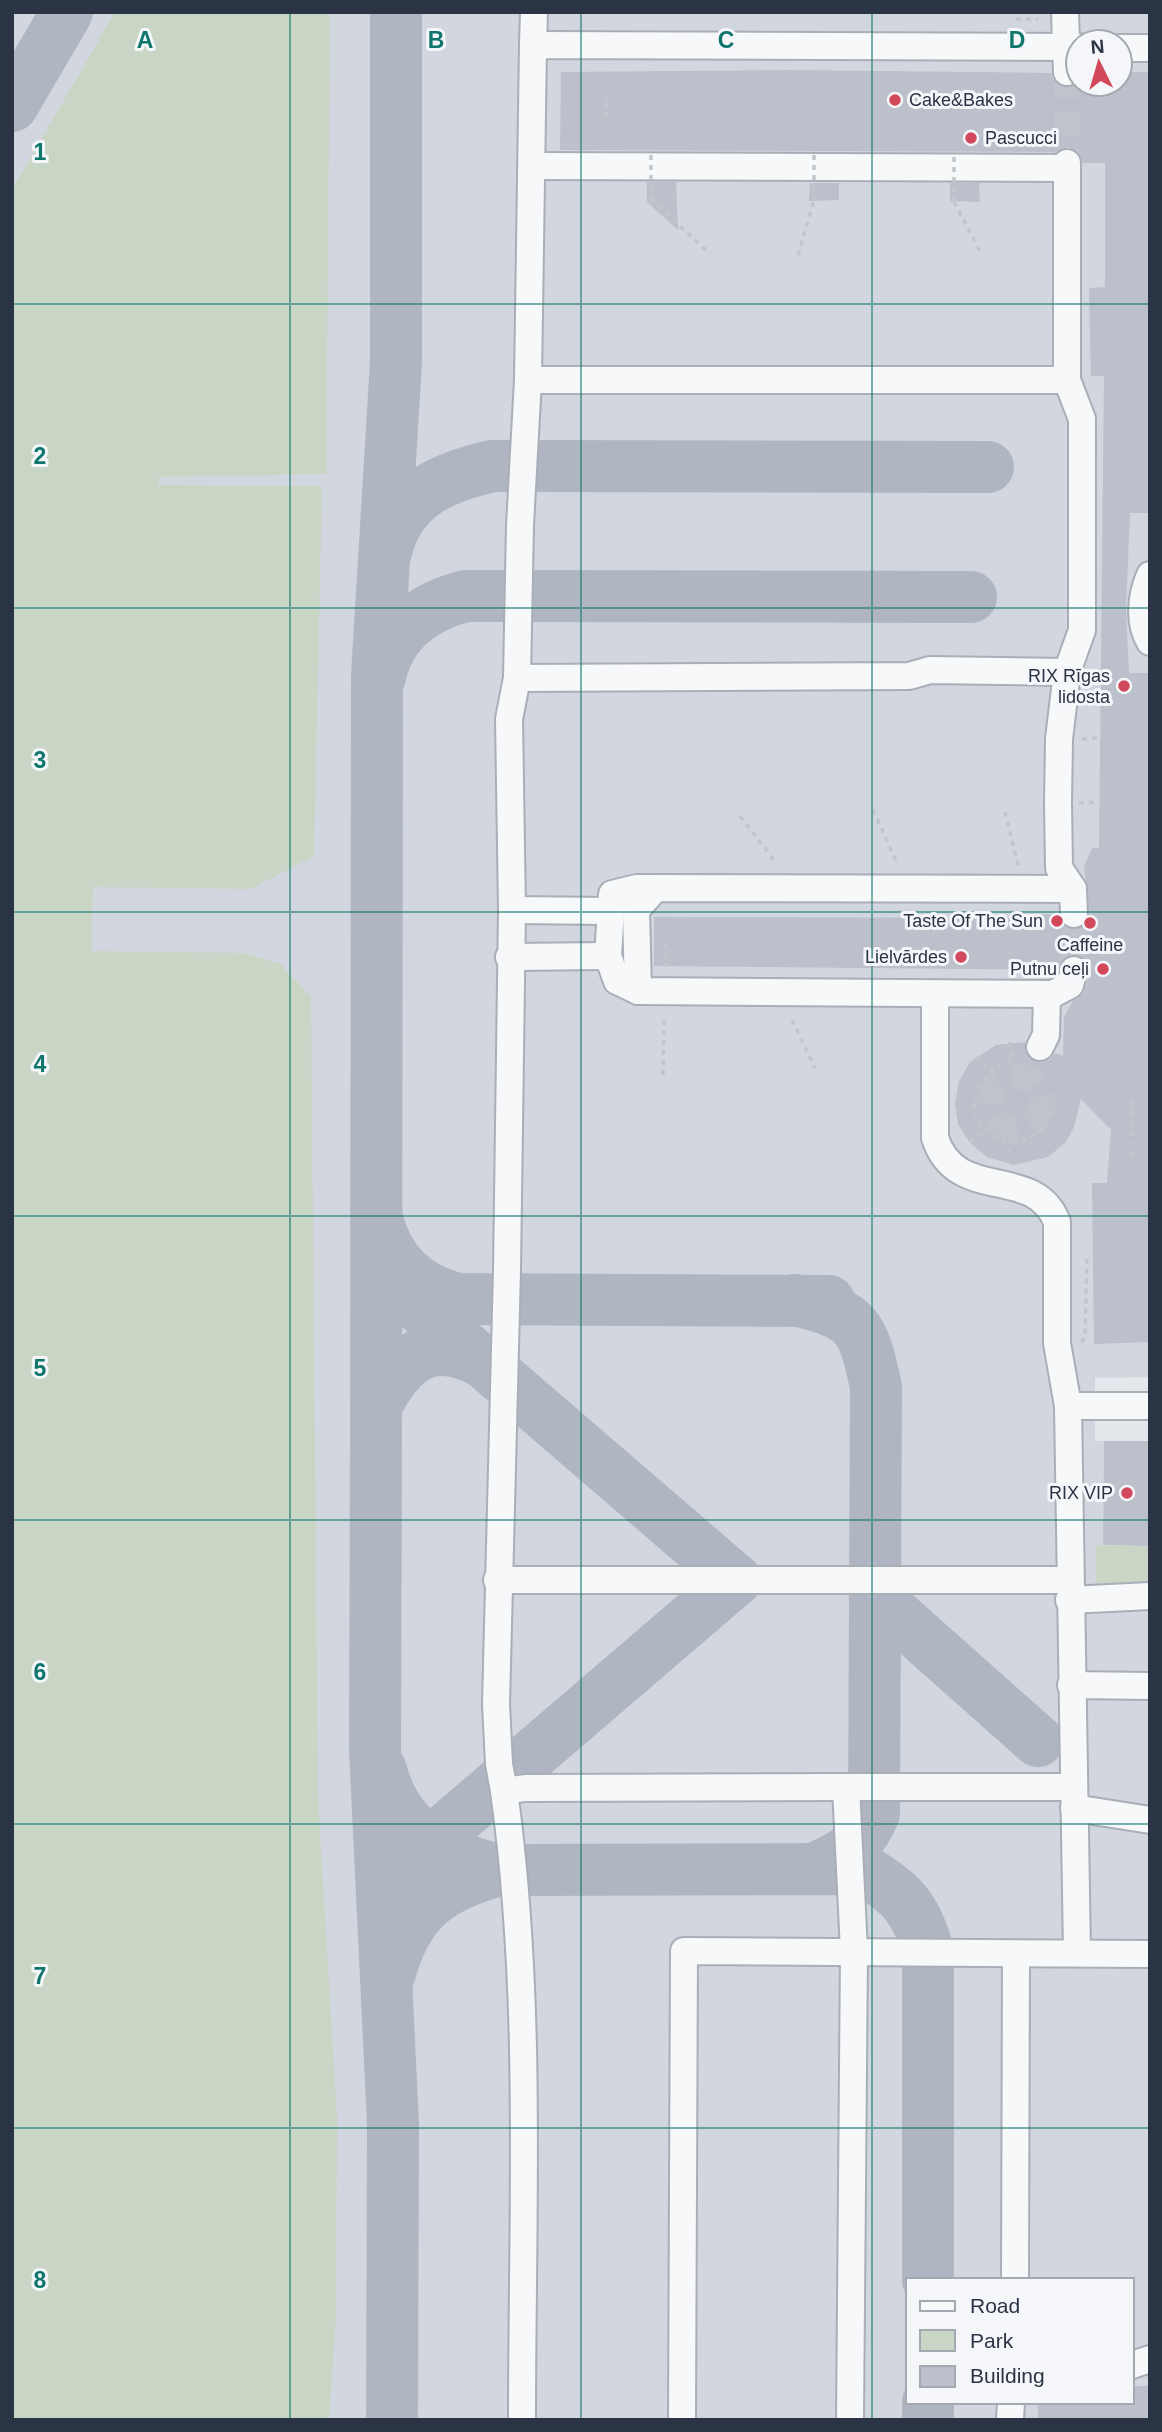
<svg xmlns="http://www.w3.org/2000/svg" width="1162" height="2432" viewBox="0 0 1162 2432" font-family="Arial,sans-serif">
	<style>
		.built { fill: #d2d6de; fill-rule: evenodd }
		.green { fill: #c9d6c5 }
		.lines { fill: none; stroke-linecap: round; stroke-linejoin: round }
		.taxiway { stroke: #b0b6c1; stroke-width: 52 }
		.building { fill: #bbc0ca }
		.minor-tunnel { stroke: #bfc3cb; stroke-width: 26; stroke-dasharray: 26 13; stroke-linecap: butt }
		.minor-casing { stroke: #a9aeb7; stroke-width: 30 }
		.path { stroke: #c2c5cb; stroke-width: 3.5; stroke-dasharray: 5 5; stroke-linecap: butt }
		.minor { stroke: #f7f8fa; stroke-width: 26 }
		.path-bridge { stroke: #c2c5cb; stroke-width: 3.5; stroke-dasharray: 5 5; stroke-linecap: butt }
		.grid { fill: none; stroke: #0f766e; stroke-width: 2; stroke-opacity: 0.55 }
		.poi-dot { fill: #d1495b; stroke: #f4f6f9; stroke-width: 2.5 }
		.labels { text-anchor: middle; stroke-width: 6; stroke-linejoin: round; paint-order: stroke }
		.poi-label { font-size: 18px; fill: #2b3445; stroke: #f4f6f9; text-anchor: end }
		.grid-label { font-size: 23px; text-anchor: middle; font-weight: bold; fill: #0f766e; stroke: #f4f6f9; stroke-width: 6; stroke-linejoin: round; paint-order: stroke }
	</style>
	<rect width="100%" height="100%" fill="#e4e7ec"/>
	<!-- built -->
	<path class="built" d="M12,12H1150V1377L1095,1378V1441H1104L1103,1545H1097L1096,1583L1150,1584V2420H12ZM1078,42H1120V84H1078ZM908,2280H1132V2402H908Z"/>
	<!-- green -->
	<g class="green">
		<polygon points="115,12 330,12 326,474 159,477 158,485 322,486 314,856 251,889 93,887 91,951 245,953 280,964 311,996 318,1799 337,2118 336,2316 329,2420 12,2420 12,190"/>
		<polygon points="1096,1545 1150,1546 1150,1584 1096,1583"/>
	</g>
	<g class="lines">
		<!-- taxiway -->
		<g class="taxiway">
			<polyline points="12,106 67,12"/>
			<path d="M386,552C399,495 443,477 493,466L988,467"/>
			<path d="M380,677C389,632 424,606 466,596L971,597"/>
			<path d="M377,1219C388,1262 415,1289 459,1299L829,1301"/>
			<path d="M795,1300C858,1315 863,1325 876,1387L874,1814C858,1848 847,1855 813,1869"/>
			<path d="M376,1406C402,1357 429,1334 483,1362L423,1311"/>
			<polyline points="872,1579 886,1606 1038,1741"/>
			<path d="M381,1770C395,1829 443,1858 500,1870L861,1869C900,1891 917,1908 928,1952V2280"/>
			<polyline points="408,1866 419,1852 736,1580 483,1362"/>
			<path d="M390,1973C407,1910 439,1886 500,1870"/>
			<polyline points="928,2402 928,2420"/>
			<polyline points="392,2420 393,2124 375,1749 376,1442 377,675 396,362 396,12"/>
		</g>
	</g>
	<!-- building -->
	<g class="building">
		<polygon points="789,70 1051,73 1054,81 1067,88 1078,83 1120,84 1120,72 1150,72 1150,513 1130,513 1126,609 1129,673 1150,673 1150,1342 1094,1344 1092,1183 1107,1183 1111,1130 1081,1099 1074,1127 1066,1142 1048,1157 1014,1165 987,1157 970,1143 958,1124 955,1103 959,1081 970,1062 996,1045 1025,1042 1027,1056 1040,1063 1049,1060 1055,1053 1063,1056 1064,1017 1073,1001 1083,994 1091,970 1085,958 1069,955 1062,959 1058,970 654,966 654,917 1013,918 1013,915 1058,914 1061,923 1074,930 1083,927 1090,914 1084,866 1092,848 1099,848 1104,376 1091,376 1089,288 1105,287 1105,163 1083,163 1080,155 1068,147 1056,152 560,150 561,72"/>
		<polygon points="647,182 676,182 678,230 647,202"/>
		<polygon points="810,183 839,183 839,200 809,201"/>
		<polygon points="950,183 979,183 980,202 950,201"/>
		<polygon points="1104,1441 1150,1441 1150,1546 1103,1545"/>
		<polygon points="1132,2386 1150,2386 1150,2420 1038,2420 1038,2402 1132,2402"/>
	</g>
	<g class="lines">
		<!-- minor-tunnel -->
		<g class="minor-tunnel">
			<polyline points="1067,72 1067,163"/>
			<polyline points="1074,914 1074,970"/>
			<circle cx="1016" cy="1102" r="26"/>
		</g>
		<defs>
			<g id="minor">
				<polyline points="1065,12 1067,72"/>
				<polyline points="533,45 534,12"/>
				<polyline points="1120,48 1150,48"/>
				<polyline points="1067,163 1067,380 1082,419 1082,630 1067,672 1059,739 1058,803 1059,868 1073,889 1074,914"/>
				<polyline points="532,166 1067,168"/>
				<polyline points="528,380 1067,380"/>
				<path d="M1150,575C1141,596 1138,622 1150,642"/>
				<polyline points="517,678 909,676 930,670 1067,672"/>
				<polyline points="1073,889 637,888 612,894 608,956 617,981 638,991 1053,994 1070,985 1074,970"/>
				<polyline points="512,910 610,911"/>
				<polyline points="509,957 608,956"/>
				<polyline points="638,991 636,910 653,891"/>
				<path d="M935,994V1138C957,1205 1034,1163 1057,1222V1343L1068,1406L1077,1953"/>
				<polyline points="1040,1047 1046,1035 1047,994"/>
				<polyline points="1068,1406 1150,1406"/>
				<polyline points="497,1580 1069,1580"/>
				<polyline points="1069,1600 1150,1596"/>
				<polyline points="1071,1685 1150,1686"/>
				<polyline points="504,1791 499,1764 496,1704 507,1270 512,910 509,719 517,678 520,525 528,380 533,45 1078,47"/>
				<polyline points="1074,1808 1150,1820"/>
				<polyline points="1015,2280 1016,1954"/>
				<polyline points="1132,2365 1150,2359"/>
				<path d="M522,2420C522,2210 533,1999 504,1791L525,1788L846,1787"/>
				<polyline points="682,2420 684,1951 1150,1954"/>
				<polyline points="850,2420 854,1951 846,1787 1073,1787"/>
				<polyline points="1010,2420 1011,2402"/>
			</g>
		</defs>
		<!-- minor casing -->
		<use href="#minor" class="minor-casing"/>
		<!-- path -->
		<g class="path">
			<polyline points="1016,19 1038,19"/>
			<polyline points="606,117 606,96"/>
			<polyline points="651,199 710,254"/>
			<polyline points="954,202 982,255"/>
			<polyline points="798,255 814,200"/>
			<polyline points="1082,739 1098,738"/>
			<polyline points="1079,803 1098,802"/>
			<polyline points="873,810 898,865"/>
			<polyline points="1005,812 1018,865"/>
			<polyline points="740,816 777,864"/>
			<polyline points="665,943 665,967"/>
			<polyline points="792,1020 815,1068"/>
			<path d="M1010,1042L1012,1061C981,1068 959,1104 986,1131C1014,1157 1049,1134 1056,1103"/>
			<polyline points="977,1056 988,1071"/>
			<polyline points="663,1075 664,1017"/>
			<polyline points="970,1143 985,1128"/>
			<polyline points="1131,1156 1132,1094"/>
			<polyline points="1007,1163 1010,1142"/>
			<polyline points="1081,1342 1085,1338 1087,1259"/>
		</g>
		<!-- minor -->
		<use href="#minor" class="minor"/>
		<!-- path-bridge -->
		<g class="path-bridge">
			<polyline points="651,155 651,199"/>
			<polyline points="814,200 814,154"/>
			<polyline points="954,202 954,156"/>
		</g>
	</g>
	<!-- grid -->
	<path class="grid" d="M290,12V2420M581,12V2420M872,12V2420M12,304H1150M12,608H1150M12,912H1150M12,1216H1150M12,1520H1150M12,1824H1150M12,2128H1150"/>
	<!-- markers -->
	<g class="poi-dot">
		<circle cx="895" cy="100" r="7"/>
		<circle cx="971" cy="138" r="7"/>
		<circle cx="1124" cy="686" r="7"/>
		<circle cx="1057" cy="921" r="7"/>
		<circle cx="1090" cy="923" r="7"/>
		<circle cx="961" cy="957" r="7"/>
		<circle cx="1103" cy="969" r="7"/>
		<circle cx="1127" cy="1493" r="7"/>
	</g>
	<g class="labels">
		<!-- poi labels -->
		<g class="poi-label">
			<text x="909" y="106" text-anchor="start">Cake&amp;Bakes</text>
			<text x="985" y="144" text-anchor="start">Pascucci</text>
			<text x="1110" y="682">RIX Rīgas<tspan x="1110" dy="21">lidosta</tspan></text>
			<text x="1043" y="927">Taste Of The Sun</text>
			<text x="1090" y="951" text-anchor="middle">Caffeine</text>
			<text x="947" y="963">Lielvārdes</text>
			<text x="1089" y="975">Putnu ceļi</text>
			<text x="1113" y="1499">RIX VIP</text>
		</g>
	</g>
	<g class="grid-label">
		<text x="145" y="48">A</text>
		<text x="436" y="48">B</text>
		<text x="726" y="48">C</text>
		<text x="1017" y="48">D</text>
		<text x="40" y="160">1</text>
		<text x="40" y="464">2</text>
		<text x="40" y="768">3</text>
		<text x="40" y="1072">4</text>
		<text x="40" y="1376">5</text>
		<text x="40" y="1680">6</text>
		<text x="40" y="1984">7</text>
		<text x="40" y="2288">8</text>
	</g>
	<!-- border -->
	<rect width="1162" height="2432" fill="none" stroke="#2b3445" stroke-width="28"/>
	<!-- legend -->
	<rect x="906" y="2278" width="228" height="126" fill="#f4f6f9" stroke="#a4a8b1" stroke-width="2"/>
	<rect x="920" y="2301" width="35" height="10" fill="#f7f8fa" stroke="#a4a8b1" stroke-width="2"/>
	<text x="970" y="2313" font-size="21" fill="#2b3445">Road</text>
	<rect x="920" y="2330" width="35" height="21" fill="#c9d6c5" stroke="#a4a8b1" stroke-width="2"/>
	<text x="970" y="2348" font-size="21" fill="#2b3445">Park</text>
	<rect x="920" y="2366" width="35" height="21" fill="#bbc0ca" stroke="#a4a8b1" stroke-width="2"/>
	<text x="970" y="2383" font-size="21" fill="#2b3445">Building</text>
	<!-- north arrow -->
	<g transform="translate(1099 63) rotate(355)"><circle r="33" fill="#f4f6f9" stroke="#a4a8b1" stroke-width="2"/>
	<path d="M0-5L12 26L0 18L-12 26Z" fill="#d1495b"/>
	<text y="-10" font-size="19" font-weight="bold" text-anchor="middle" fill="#2b3445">N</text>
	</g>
</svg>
